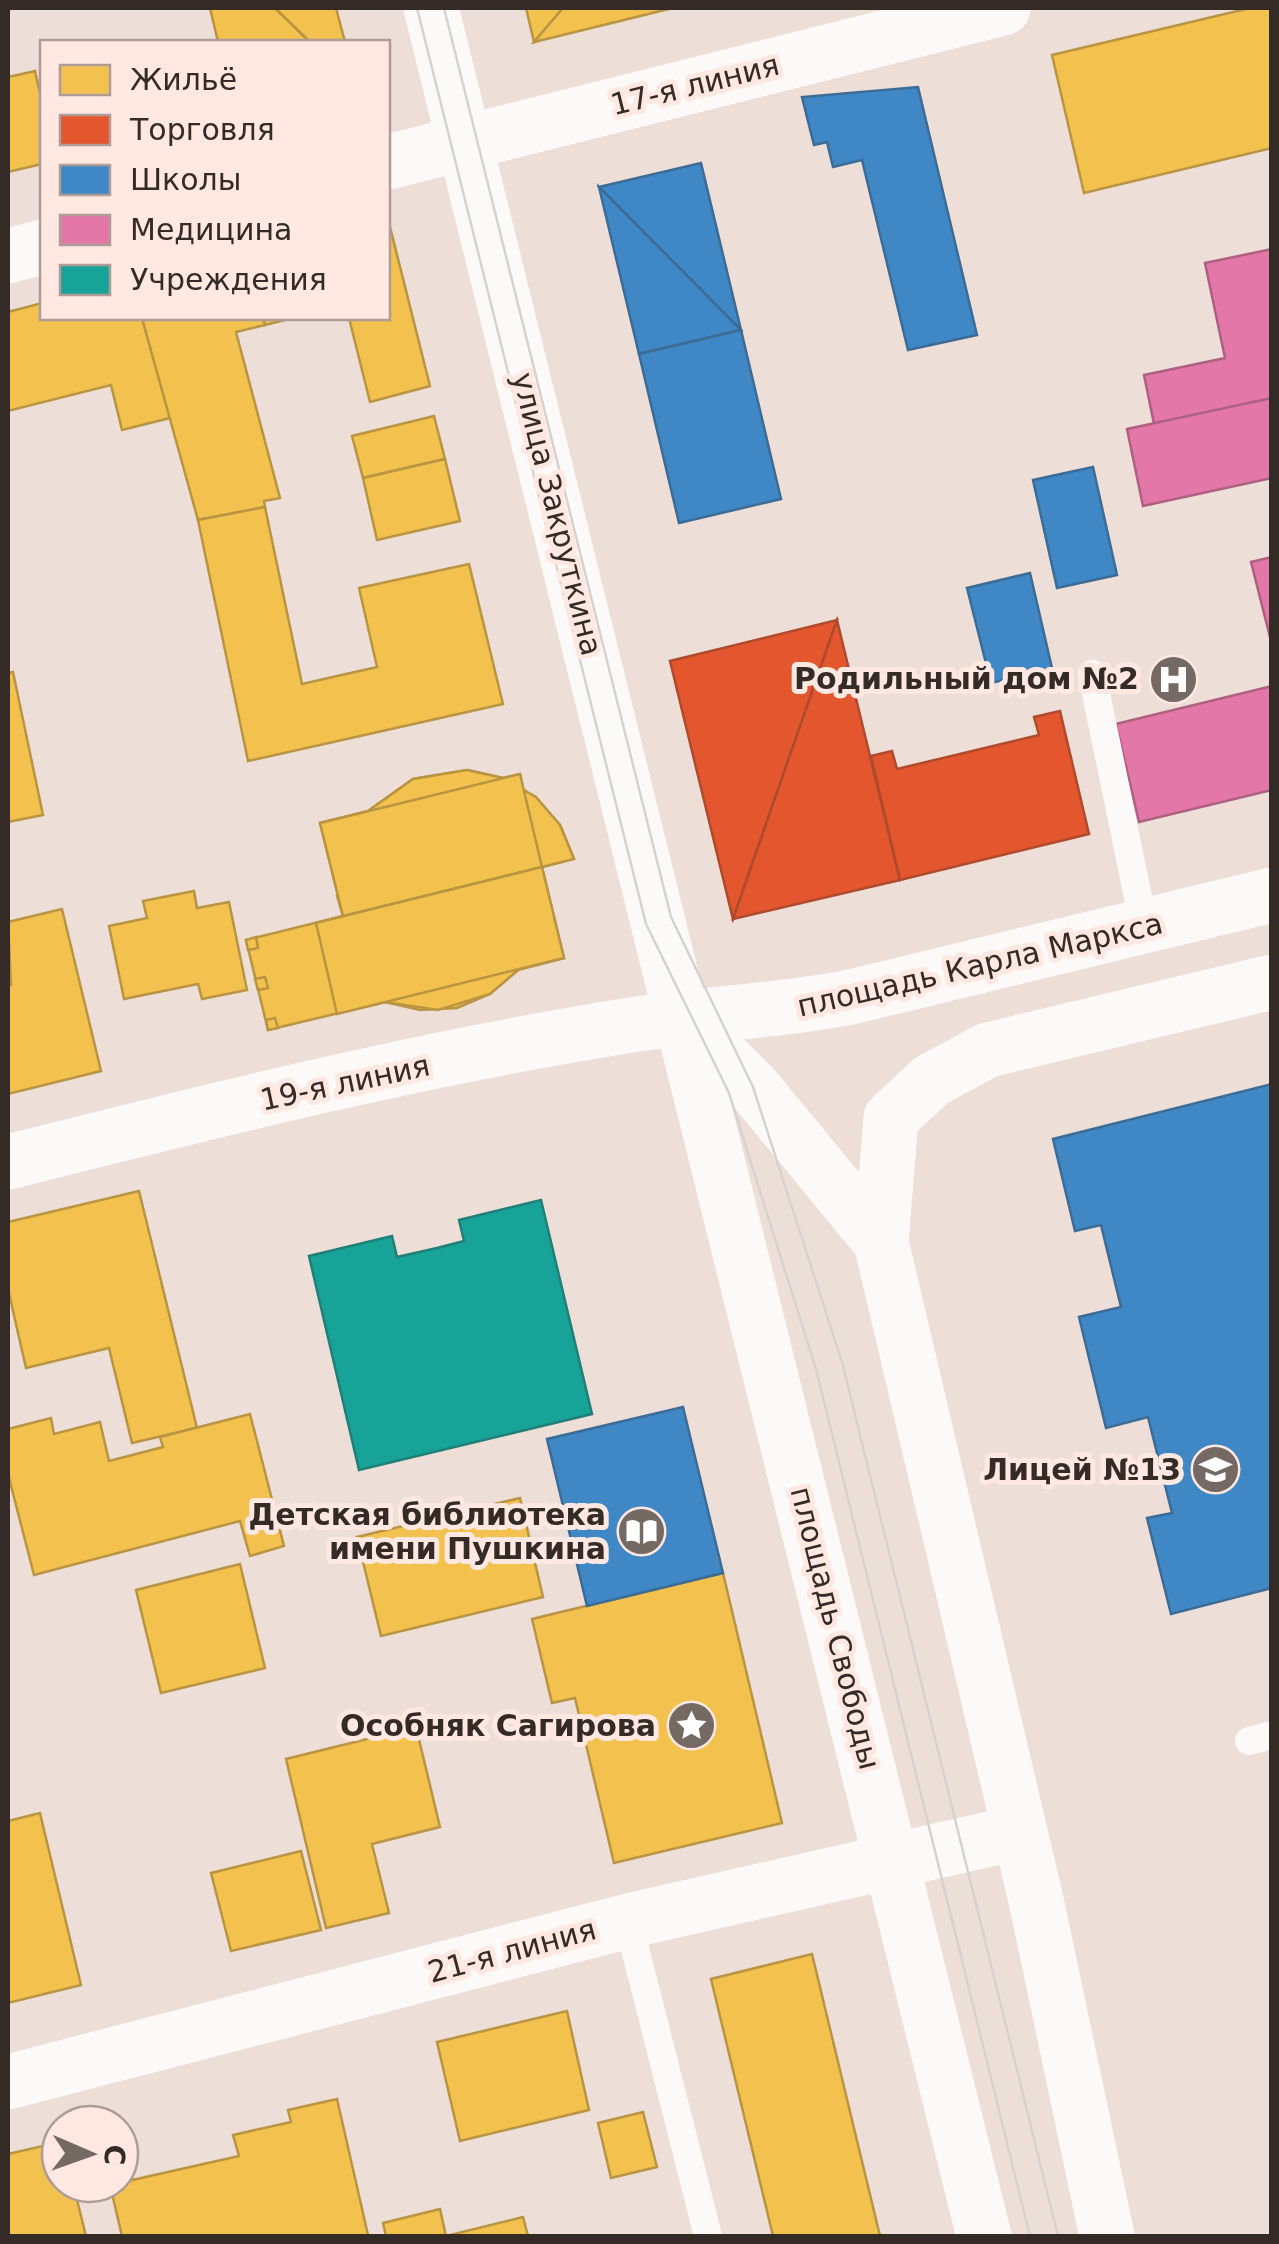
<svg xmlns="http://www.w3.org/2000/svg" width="1279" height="2244" viewBox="0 0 1279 2244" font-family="'DejaVu Sans',sans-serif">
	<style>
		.homes { fill: #f2c14e; stroke: #b99442; stroke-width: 2.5 }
		.shops { fill: #e4572e; stroke: #af4a2c; stroke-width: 2.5 }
		.schools { fill: #3f88c5; stroke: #3c6c95; stroke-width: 2.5 }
		.health { fill: #e377a8; stroke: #ae6081; stroke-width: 2.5 }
		.public { fill: #17a398; stroke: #207f76; stroke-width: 2.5 }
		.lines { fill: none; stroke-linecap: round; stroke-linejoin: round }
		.lane { stroke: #fcfaf9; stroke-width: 28 }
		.street { stroke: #fcfaf9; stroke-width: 55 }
		.secondary { stroke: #fcfaf9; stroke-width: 55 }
		.tram { stroke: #d6d2d0; stroke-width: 2.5 }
		.labels { text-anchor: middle; stroke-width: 10; stroke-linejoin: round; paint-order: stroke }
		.street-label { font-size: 30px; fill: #342a26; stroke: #ffe8e1 }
		.poi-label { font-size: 30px; font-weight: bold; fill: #342a26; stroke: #ffe8e1; text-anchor: end }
	</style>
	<rect width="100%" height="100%" fill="#edded8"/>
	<!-- homes -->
	<g class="homes">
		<polygon points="210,8 275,8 310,42 218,42"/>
		<polygon points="275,8 336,8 345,42 310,42"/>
		<polygon points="526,8 563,8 534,42"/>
		<polygon points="563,8 673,8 534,42"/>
		<polygon points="1250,8 1272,8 1272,148 1084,193 1052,55"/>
		<polygon points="35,71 42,102 42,164 8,172 8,77"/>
		<polygon points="388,219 430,386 370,402 349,318 388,318"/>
		<polygon points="42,303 42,318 142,318 170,418 122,430 111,385 8,411 8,312"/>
		<polygon points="142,318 263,318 265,325 236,332 280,498 264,501 265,507 198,520"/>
		<polygon points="263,318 293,318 265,325"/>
		<polygon points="434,416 445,459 363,478 352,436"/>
		<polygon points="445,459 460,521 377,540 363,478"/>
		<polygon points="265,507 302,684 377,667 359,588 469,564 503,704 248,761 198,520"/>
		<polygon points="13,672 43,815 8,822 8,673"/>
		<polygon points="467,770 503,778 520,774 523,789 560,825 574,859 542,867 564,958 518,970 490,994 457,1008 420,1010 385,1002 268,1030 246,940 343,916 320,823 368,811 413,779"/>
		<polygon points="467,770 503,778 536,797 560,825 574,859 542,867 545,903 536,939 518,970 490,994 438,1010 385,1002 360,1008 354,983 329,956 316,923 343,916 337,896 361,890 352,855 377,849 368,811 413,779"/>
		<polygon points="520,774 542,867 343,916 320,823"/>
		<polygon points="542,867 564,958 337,1014 316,923"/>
		<polygon points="194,891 197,908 229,902 247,990 202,999 198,984 124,999 109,926 147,918 143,901"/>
		<polygon points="62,909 101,1071 8,1094 8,986 11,985 8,922"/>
		<polygon points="256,937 258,948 248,950 246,940"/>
		<polygon points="265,977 268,988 258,990 255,979"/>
		<polygon points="275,1018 278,1028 268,1030 266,1020"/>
		<polygon points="139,1191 197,1428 132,1443 109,1348 26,1368 8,1289 8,1222"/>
		<polygon points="250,1414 284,1546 250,1556 240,1521 34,1575 8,1474 8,1429 51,1418 54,1434 100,1422 109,1461 163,1447 160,1437"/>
		<polygon points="520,1498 543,1597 381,1636 357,1537"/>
		<polygon points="240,1564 265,1668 161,1693 136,1590"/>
		<polygon points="723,1573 782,1823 614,1863 575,1698 552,1703 532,1619"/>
		<polygon points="416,1727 440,1827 372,1844 389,1913 326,1928 286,1759"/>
		<polygon points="40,1813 81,1985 8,2003 8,1821"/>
		<polygon points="301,1851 321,1930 231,1951 211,1873"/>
		<polygon points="812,1954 880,2236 773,2236 711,1979"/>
		<polygon points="567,2011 589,2110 460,2141 437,2042"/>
		<polygon points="337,2099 368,2235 122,2236 110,2185 239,2156 233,2135 291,2122 288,2110"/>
		<polygon points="643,2112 657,2167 611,2178 598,2123"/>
		<polygon points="60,2142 60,2184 73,2184 86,2236 8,2236 8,2154"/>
		<polygon points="440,2209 446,2236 523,2217 528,2236 386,2236 383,2223"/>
	</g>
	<!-- shops -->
	<g class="shops">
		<polygon points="837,620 733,919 670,661"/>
		<polygon points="837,620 900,880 733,919"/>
		<polygon points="1060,711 1089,834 900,880 871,756 892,751 897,769 1039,735 1034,717"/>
	</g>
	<!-- schools -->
	<g class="schools">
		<polygon points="918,87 977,335 908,350 862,160 833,167 827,142 814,145 802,97"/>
		<polygon points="701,163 741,330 599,187"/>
		<polygon points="599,187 741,330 639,354"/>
		<polygon points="741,330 781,499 679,523 639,354"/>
		<polygon points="1093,467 1117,575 1057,588 1033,480"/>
		<polygon points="1030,573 1052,668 991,683 967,588"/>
		<polygon points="1272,1084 1272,1588 1171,1614 1147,1518 1172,1513 1148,1417 1106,1428 1079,1317 1121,1307 1101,1225 1075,1231 1053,1139"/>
		<polygon points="683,1407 723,1573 587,1606 547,1439"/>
	</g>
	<!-- health -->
	<g class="health">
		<polygon points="1272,249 1272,398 1154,424 1144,375 1225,358 1205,263"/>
		<polygon points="1272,398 1272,478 1143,506 1127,429"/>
		<polygon points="1272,557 1272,645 1251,562"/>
		<polygon points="1272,686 1272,790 1139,822 1116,724"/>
	</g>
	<!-- public -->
	<polygon class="public" points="541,1200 592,1414 359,1470 309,1256 392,1236 397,1257 437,1248 464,1241 459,1220"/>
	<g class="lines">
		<!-- lane -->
		<g class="lane">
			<polyline points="1092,674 1144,926"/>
			<polyline points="1249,1741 1272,1735"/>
			<polyline points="628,1921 708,2236"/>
		</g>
		<!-- street -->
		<g class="street">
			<polyline points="388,162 1003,8"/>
			<polyline points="8,256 42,247"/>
			<polyline points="8,2082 628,1921 1020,1832"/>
		</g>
		<!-- secondary -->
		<g class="secondary">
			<polyline points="431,8 984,2236"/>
			<polyline points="685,1020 753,1087 881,1242"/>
			<path d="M8,1162C210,1111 418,1059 625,1026C700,1013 776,1012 851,997L1272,895"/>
			<polyline points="1107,2236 1036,1900 881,1242 891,1118 932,1080 988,1050 1272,982"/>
		</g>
		<!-- tram -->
		<g class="tram">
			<polyline points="417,8 646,924 729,1093 816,1369 1030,2236"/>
			<polyline points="444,8 671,917 753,1087 842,1362 1058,2236"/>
		</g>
	</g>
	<!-- icons -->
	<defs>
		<symbol id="hospital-disc" viewBox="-11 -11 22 22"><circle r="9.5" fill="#756964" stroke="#ffe8e1"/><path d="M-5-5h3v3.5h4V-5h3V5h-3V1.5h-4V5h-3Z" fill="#fff"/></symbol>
		<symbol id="school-disc" viewBox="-11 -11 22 22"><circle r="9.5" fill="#756964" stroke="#ffe8e1"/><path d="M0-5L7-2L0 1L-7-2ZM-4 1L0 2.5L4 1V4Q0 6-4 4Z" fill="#fff"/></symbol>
		<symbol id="library-disc" viewBox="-11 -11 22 22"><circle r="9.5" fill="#756964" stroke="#ffe8e1"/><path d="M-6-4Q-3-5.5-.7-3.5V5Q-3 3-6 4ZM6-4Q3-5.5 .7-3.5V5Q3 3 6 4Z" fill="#fff"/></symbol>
		<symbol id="sight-disc" viewBox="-11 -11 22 22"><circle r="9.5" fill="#756964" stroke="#ffe8e1"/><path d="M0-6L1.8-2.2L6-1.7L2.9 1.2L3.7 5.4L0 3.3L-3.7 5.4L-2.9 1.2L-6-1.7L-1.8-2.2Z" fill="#fff"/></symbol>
	</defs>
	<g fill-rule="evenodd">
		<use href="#hospital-disc" x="1146" y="652" width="55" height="55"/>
		<use href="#school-disc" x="1188" y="1442" width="55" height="55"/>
		<use href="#library-disc" x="614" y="1504" width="55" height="55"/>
		<use href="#sight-disc" x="664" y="1698" width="55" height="55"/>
	</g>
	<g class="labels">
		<!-- street labels -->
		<g class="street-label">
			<text transform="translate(695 85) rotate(-14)" y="10">17-я линия</text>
			<text transform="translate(557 514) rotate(76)" y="10">улица Закруткина</text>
			<text transform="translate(980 965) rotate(-13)" y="10">площадь Карла Маркса</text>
			<text transform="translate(345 1083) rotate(-12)" y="10">19-я линия</text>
			<text transform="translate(835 1628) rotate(76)" y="10">площадь Свободы</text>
			<text transform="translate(512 1951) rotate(-15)" y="10">21-я линия</text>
		</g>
		<!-- poi labels -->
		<g class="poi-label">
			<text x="1139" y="689">Родильный дом №2</text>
			<text x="1181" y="1480">Лицей №13</text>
			<text x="606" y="1525">Детская библиотека<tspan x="606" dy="34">имени Пушкина</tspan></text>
			<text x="656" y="1736">Особняк Сагирова</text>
		</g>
	</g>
	<!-- border -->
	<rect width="1279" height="2244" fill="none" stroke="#342a26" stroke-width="20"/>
	<!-- legend -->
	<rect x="40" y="40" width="350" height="280" fill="#ffe8e1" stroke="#ae9c96" stroke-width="2.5"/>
	<rect x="60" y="65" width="50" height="30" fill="#f2c14e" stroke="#ae9c96" stroke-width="2.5"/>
	<text x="130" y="90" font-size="30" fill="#342a26">Жильё</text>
	<rect x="60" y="115" width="50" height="30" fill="#e4572e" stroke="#ae9c96" stroke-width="2.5"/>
	<text x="130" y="140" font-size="30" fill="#342a26">Торговля</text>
	<rect x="60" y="165" width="50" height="30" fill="#3f88c5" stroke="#ae9c96" stroke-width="2.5"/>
	<text x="130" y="190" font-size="30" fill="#342a26">Школы</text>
	<rect x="60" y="215" width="50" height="30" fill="#e377a8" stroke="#ae9c96" stroke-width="2.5"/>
	<text x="130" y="240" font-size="30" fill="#342a26">Медицина</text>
	<rect x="60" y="265" width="50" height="30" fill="#17a398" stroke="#ae9c96" stroke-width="2.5"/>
	<text x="130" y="290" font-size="30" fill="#342a26">Учреждения</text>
	<!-- north arrow -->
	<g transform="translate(90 2154) rotate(92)"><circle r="48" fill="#ffe8e1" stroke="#ae9c96" stroke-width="2.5"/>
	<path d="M0-8L18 38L0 25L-18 38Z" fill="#756964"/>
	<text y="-15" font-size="28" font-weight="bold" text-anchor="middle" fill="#342a26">С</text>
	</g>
</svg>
